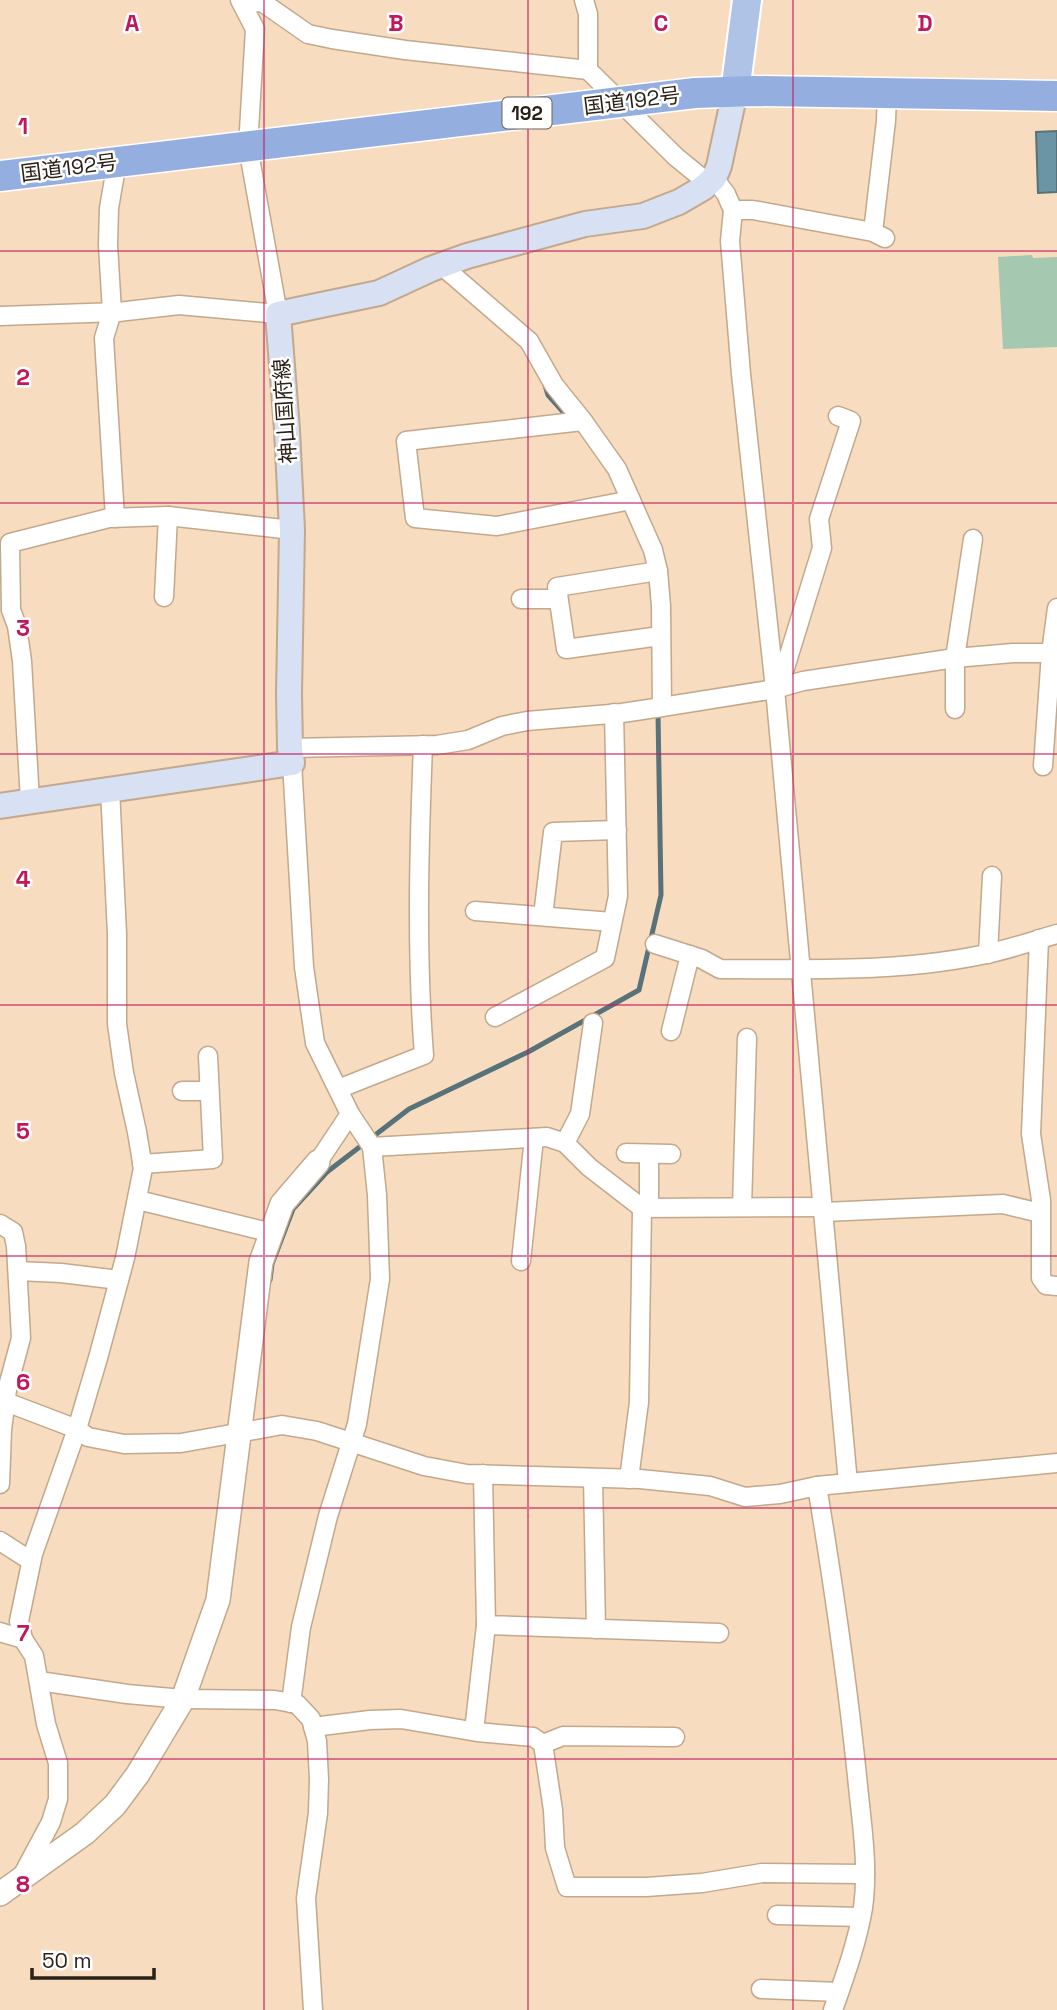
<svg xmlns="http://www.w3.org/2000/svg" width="1057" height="2010" viewBox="0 0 1057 2010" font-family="'Space Grotesk','Noto Sans JP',sans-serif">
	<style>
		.grass { fill: #a5c9b0 }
		.water { fill: #6b95a5; stroke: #58727a; stroke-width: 2 }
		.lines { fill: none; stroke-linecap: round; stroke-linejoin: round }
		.stream { stroke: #58727a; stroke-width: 5 }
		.minor-casing { stroke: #c2a88c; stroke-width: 21 }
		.tertiary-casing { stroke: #c2a88c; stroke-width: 26 }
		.secondary-casing { stroke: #c2a88c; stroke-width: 28 }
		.primary-casing { stroke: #fff; stroke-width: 32 }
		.trunk-casing { stroke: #fff; stroke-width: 33 }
		.minor { stroke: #fff; stroke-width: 18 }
		.tertiary { stroke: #fff; stroke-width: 23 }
		.secondary { stroke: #d7e1f3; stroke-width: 24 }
		.primary { stroke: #afc3e7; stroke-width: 28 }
		.trunk { stroke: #94afdf; stroke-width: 30 }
		.grid { fill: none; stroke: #c2185b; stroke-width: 2; stroke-opacity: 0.55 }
		.labels { text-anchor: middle; stroke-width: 5; stroke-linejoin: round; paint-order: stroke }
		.shield { fill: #fff; stroke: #6b645c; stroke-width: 2 }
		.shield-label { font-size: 19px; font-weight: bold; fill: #2b2116 }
		.street-label { font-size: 21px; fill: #2b2116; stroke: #fff }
		.grid-label { font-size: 23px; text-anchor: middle; font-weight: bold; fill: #c2185b; stroke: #fff; stroke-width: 5; stroke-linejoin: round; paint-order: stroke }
	</style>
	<rect width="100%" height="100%" fill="#f7dcbf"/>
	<!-- grass -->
	<polygon class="grass" points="1032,255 1033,258 1057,257 1057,347 1003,349 998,257"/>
	<!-- water -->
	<polygon class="water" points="1057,131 1057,192 1038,193 1036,132"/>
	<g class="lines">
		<!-- stream -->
		<g class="stream">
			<polyline points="544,382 548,395 565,414"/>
			<polyline points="270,1280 272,1264 293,1209 327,1172 409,1109 528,1052 639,990 661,895 658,714"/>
		</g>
		<defs>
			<g id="minor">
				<polyline points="244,0 242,3 262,2 308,34 332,39 405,50 588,70"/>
				<polyline points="584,0 588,14 588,70 676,157 708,183"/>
				<polyline points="714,178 726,194 733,210 753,210 873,232 885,238"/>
				<polyline points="733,210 730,241 741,374 775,689 848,1483"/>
				<polyline points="873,232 886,121 887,94"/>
				<polyline points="441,265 529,341 554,385 583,421 617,469 653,550 658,571 661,606 662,707"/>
				<polyline points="0,316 118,312 179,305 278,314 248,147 255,29 240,0"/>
				<polyline points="583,421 406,441 415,518 497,526 631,500"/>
				<polyline points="115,518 104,338 112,312 108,245 109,208 117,162"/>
				<polyline points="658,571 557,587 566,649 660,636"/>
				<polyline points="164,597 168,516"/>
				<polyline points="521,599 558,599"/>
				<polyline points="775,689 785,668 822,548 819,519 851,421 838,416"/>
				<polyline points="955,709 955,658 973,539"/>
				<polyline points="290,748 437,745 468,740 502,726 527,721 622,713 662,707 775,689 803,681 955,658 1013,653 1057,653"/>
				<polyline points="292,763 304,967 315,1043 350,1114 318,1162"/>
				<polyline points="1043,766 1051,653 1057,608"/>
				<polyline points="30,801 22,661 17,626 11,610 10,543 109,518 168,516 292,530"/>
				<polyline points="475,911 612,922"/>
				<polyline points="543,916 553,832 617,830"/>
				<polyline points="1039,939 1031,1134 1041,1200 1041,1278 1046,1285 1057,1286"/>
				<path d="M655,944L702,959L720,969C811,969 906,973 995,952C1016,947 1036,940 1057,934"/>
				<polyline points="988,954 992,876"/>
				<polyline points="495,1017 605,958 618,896 614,713"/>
				<polyline points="671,1031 690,955"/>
				<path d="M338,1089L424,1055C416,952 419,848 423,745"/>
				<polyline points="182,1091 209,1091"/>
				<polyline points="565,1143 580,1114 593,1023"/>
				<polyline points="372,1147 547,1137 565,1143 589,1167 642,1208 823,1207"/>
				<polyline points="626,1153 671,1154"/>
				<polyline points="142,1164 213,1159 208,1056"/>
				<polyline points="138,1200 272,1233"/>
				<polyline points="742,1207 747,1038"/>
				<polyline points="824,1212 1003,1204 1040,1213"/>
				<polyline points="0,1224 13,1232 16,1246 21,1338 7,1390 2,1430 0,1484"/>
				<polyline points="521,1261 534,1138"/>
				<polyline points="18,1271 61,1273 119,1280"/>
				<polyline points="6,1402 77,1429 88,1437 124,1444 181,1443 282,1425 317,1431 424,1466 467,1474 640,1479 710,1486 745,1497 780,1494 817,1486 1057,1463"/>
				<polyline points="483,1474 486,1625 719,1633"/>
				<polyline points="593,1478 596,1629"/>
				<polyline points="629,1479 639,1402 642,1208 649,1199 649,1154"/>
				<path d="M817,1486C833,1582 847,1679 857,1776C861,1820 869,1864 863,1908C857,1943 845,1976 833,2010"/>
				<polyline points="0,1541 31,1561"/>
				<polyline points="0,1632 23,1639 34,1656 46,1724 58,1763 58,1799 51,1822 21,1878"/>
				<polyline points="23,1639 19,1621 33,1554 77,1429 98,1358 125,1258 143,1168 137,1132 124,1073 117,1024 117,934 110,789"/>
				<polyline points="39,1681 127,1694 183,1699 275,1700 297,1704 311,1719 317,1741 319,1779 318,1813 306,1898 313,2010"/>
				<polyline points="291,1703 301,1627 328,1516 357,1424 380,1279 377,1195 372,1147 350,1114"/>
				<polyline points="313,1727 370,1720 401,1719 477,1732 533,1737 543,1744 553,1810 555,1848 567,1887 646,1887 702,1883 762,1873 865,1874"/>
				<polyline points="474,1731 486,1625"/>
				<polyline points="543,1744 563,1736 675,1737"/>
				<polyline points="777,1915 861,1917"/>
				<polyline points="761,1989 839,1992"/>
			</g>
			<polyline id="tertiary" points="0,1894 85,1833 115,1805 138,1774 183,1699 218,1600 261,1262 282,1204 318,1162"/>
			<polyline id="secondary" points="0,806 292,763 290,748 289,694 292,530 287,430 278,314 379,293 431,269 467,256 585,224 643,216 679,202 703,188 714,178 719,166 735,92"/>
			<polyline id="primary" points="735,92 747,0"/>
			<polyline id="trunk" points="0,176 695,93 755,91 1057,96"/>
		</defs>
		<!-- minor casing -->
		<use href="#minor" class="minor-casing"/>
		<!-- tertiary casing -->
		<use href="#tertiary" class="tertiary-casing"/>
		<!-- secondary casing -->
		<use href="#secondary" class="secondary-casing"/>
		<!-- primary casing -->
		<use href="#primary" class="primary-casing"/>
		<!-- trunk casing -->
		<use href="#trunk" class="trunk-casing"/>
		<!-- minor -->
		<use href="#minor" class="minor"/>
		<!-- tertiary -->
		<use href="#tertiary" class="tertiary"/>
		<!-- secondary -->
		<use href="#secondary" class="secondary"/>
		<!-- primary -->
		<use href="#primary" class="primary"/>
		<!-- trunk -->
		<use href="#trunk" class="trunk"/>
	</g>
	<!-- grid -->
	<path class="grid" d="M264,0V2010M528,0V2010M793,0V2010M0,251H1057M0,503H1057M0,754H1057M0,1005H1057M0,1256H1057M0,1508H1057M0,1759H1057"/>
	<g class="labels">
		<!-- shield labels -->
		<rect class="shield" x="502.5" y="97.5" width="49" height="31" rx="5"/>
		<g class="shield-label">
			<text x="527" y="120">192</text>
		</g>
		<!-- street labels -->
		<g class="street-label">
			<text transform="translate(632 101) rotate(-7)" y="7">国道192号</text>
			<text transform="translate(69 168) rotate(-7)" y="7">国道192号</text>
			<text transform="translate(285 411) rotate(-94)" y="7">神山国府線</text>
		</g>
	</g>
	<g class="grid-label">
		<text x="132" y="31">A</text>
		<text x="396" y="31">B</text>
		<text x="661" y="31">C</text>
		<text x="925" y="31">D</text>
		<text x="23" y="134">1</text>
		<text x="23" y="385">2</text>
		<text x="23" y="636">3</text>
		<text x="23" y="887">4</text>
		<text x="23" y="1139">5</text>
		<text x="23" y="1390">6</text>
		<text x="23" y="1641">7</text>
		<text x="23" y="1892">8</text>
	</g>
	<!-- scale -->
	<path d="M32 1968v10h122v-10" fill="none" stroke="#2b2116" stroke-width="3.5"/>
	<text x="42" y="1968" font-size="21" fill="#2b2116" stroke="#ffffff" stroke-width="5" paint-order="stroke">50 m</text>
</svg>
